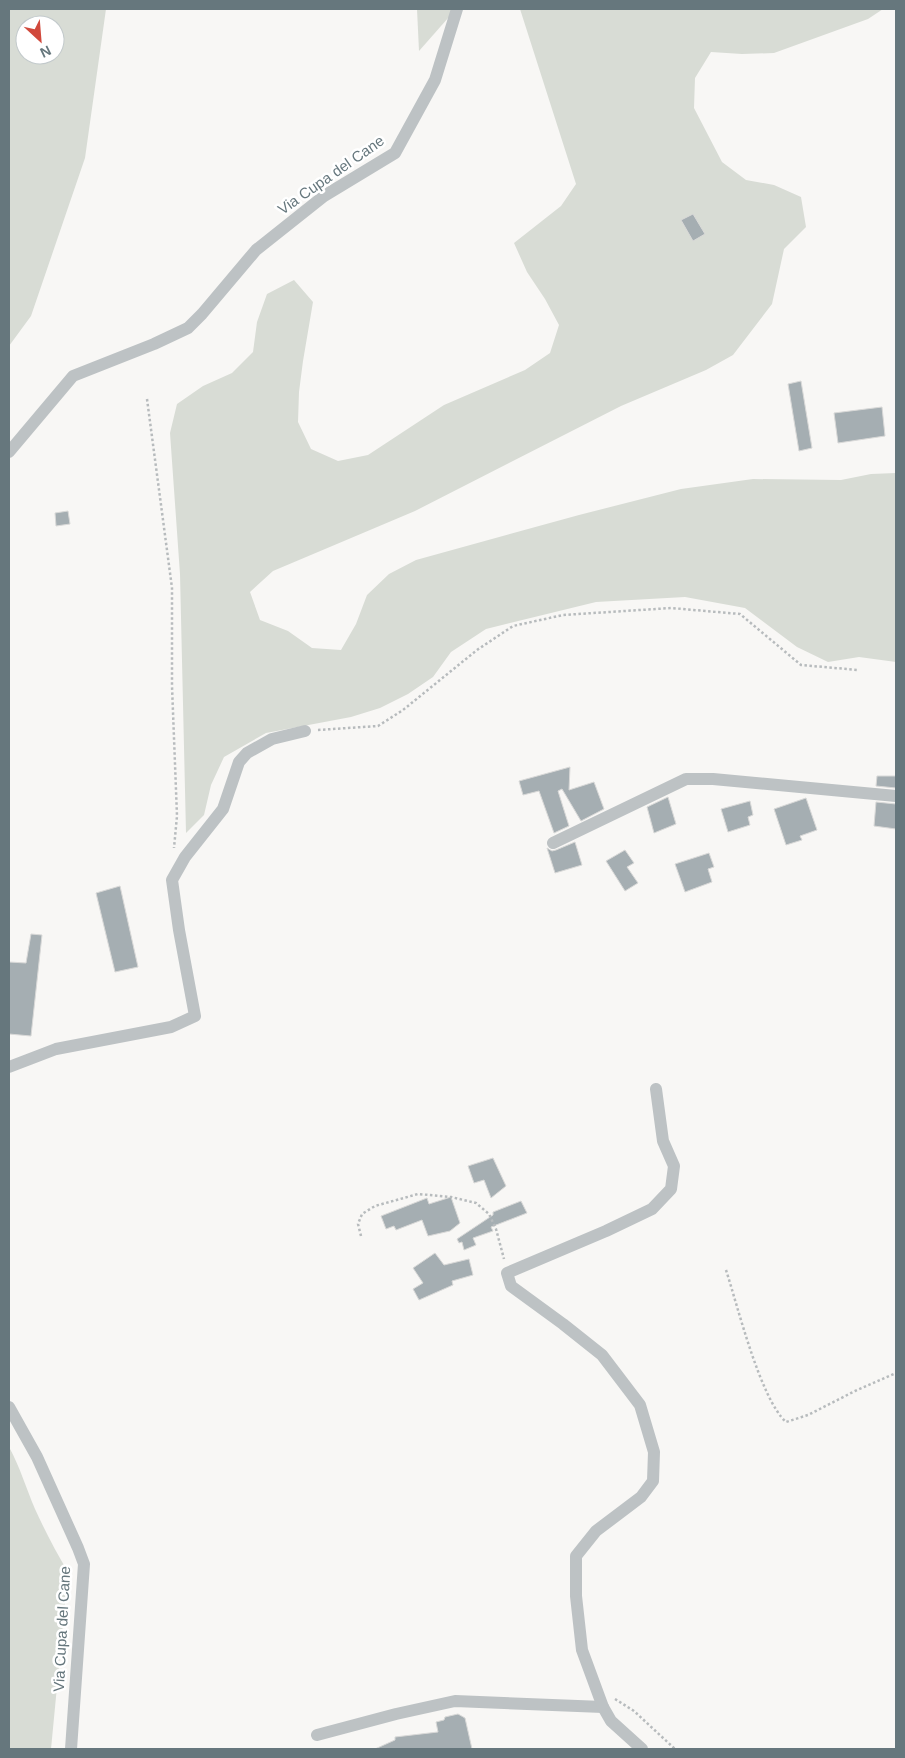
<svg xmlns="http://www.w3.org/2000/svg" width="905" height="1758" viewBox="0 0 905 1758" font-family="Helvetica,sans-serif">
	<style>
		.green { fill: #d8dcd5; fill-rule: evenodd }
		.building { fill: #a5aeb2; stroke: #d9d9d8 }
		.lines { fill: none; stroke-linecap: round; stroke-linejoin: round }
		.path { stroke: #b7bbbd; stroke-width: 2.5; stroke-dasharray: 2.5 2.5; stroke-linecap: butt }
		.street { stroke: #bdc2c4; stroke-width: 12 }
		.labels { text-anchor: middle; stroke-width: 5; stroke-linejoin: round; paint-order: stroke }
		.street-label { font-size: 15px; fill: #66777d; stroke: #fff }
	</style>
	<rect width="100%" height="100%" fill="#f8f7f5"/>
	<!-- green -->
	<g class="green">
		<path d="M9,9H106L85,158L31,316L9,346ZM25,25H55V55H25Z"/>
		<polygon points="417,9 456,9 419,51"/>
		<polygon points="520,9 883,9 868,19 774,53 742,54 711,52 695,78 694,108 722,162 746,180 774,185 801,197 806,227 784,249 772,304 733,355 706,370 621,406 415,511 273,571 250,592 260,620 288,631 312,648 341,650 356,624 367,595 389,574 416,560 579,515 681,489 753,479 841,480 871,474 896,473 896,662 859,657 828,662 797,647 745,608 685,597 596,602 486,629 451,652 433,677 408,694 380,708 351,717 266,733 224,757 211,785 204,815 186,833 180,574 170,433 177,404 203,386 232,373 253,352 257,322 267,294 294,280 313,302 303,361 299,392 298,422 311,449 338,461 368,455 444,405 525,370 550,353 559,325 545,299 527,272 514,243 561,206 576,184"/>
		<path d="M9,1447C20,1467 26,1488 35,1509C45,1531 56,1552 68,1572L51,1749H9Z"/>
	</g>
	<!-- building -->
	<g class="building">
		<polygon points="693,214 705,234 693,241 681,220"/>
		<polygon points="801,381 812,448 799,451 788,384"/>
		<polygon points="882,407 885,436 838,443 834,413"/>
		<polygon points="68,511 70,524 56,526 55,513"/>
		<polygon points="570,767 569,790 594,782 604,809 581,821 562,789 558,791 569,826 554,833 539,791 523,795 519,781"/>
		<polygon points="877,776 896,776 896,788 876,786"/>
		<polygon points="668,797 676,824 654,833 647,807"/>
		<polygon points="806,798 817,830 800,836 802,840 786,845 774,809"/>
		<polygon points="750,801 753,815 748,817 750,825 728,832 721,809"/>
		<polygon points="876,802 896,804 896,829 874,826"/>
		<polygon points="575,842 582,865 555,873 547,848 552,851 556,850"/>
		<polygon points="625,850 634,863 627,867 638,883 625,891 606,861"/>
		<polygon points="709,853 714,867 708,869 712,882 685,892 675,864"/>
		<polygon points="120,886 138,967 115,972 96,893"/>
		<polygon points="31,934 42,935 31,1036 9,1034 9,962 26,963"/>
		<polygon points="493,1158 506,1186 491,1198 484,1180 474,1183 468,1166"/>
		<polygon points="451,1197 460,1223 450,1231 428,1236 422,1220 396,1230 394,1226 386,1229 381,1216 427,1198 429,1204"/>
		<polygon points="521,1201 527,1213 491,1227 493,1231 473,1238 476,1245 464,1250 462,1242 459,1243 457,1239 493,1215 493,1212"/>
		<polygon points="435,1253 444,1265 469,1259 473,1275 452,1281 453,1285 419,1300 413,1289 423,1283 413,1268"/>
		<polygon points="458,1714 465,1718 472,1749 375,1749 395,1740 395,1737 438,1732 436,1722 444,1720 445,1717"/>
	</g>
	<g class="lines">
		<!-- path -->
		<g class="path">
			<polyline points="147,399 172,588 172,686 177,816 174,848"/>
			<polyline points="318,730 378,726 403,710 477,650 513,626 563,615 671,608 740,614 801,665 858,670"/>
			<polyline points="361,1236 358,1224 362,1214 375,1206 418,1194 451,1197 476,1203 489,1214 496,1229 504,1259"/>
			<path d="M726,1270C738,1307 760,1398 786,1422L808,1415L855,1391L896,1373"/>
			<polyline points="615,1699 634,1711 675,1749"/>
		</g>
		<!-- street -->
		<g class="street">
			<polyline points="9,452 73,376 154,344 188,328 202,314 256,250 324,196 395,153 435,80 457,9"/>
			<polyline points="553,843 686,779 713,779 896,796"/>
			<polyline points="9,1067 56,1049 171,1027 195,1016 179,930 172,880 185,857 223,809 239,762 247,753 272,739 305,731"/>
			<polyline points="9,1407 37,1457 78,1548 84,1564 71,1749"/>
			<polyline points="317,1735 396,1714 455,1701 603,1707"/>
			<polyline points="642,1749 611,1721 603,1707 582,1650 576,1596 576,1556 596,1531 641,1497 653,1481 654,1452 640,1405 602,1355 563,1324 511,1286 507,1273 606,1231 652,1209 671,1189 674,1166 663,1141 656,1089"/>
		</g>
	</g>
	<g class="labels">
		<!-- street labels -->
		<g class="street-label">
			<text transform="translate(331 175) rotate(-35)" y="5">Via Cupa del Cane</text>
			<text transform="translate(62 1629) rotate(-87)" y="5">Via Cupa del Cane</text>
		</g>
	</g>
	<!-- border -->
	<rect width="905" height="1758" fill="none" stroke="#66777d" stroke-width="20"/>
	<!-- north arrow -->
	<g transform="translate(40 40) rotate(154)"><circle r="24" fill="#ffffff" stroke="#c2c9cb"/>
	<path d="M0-4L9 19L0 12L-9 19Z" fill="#d1493c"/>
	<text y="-8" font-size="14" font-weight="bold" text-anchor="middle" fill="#66777d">N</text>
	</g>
</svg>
